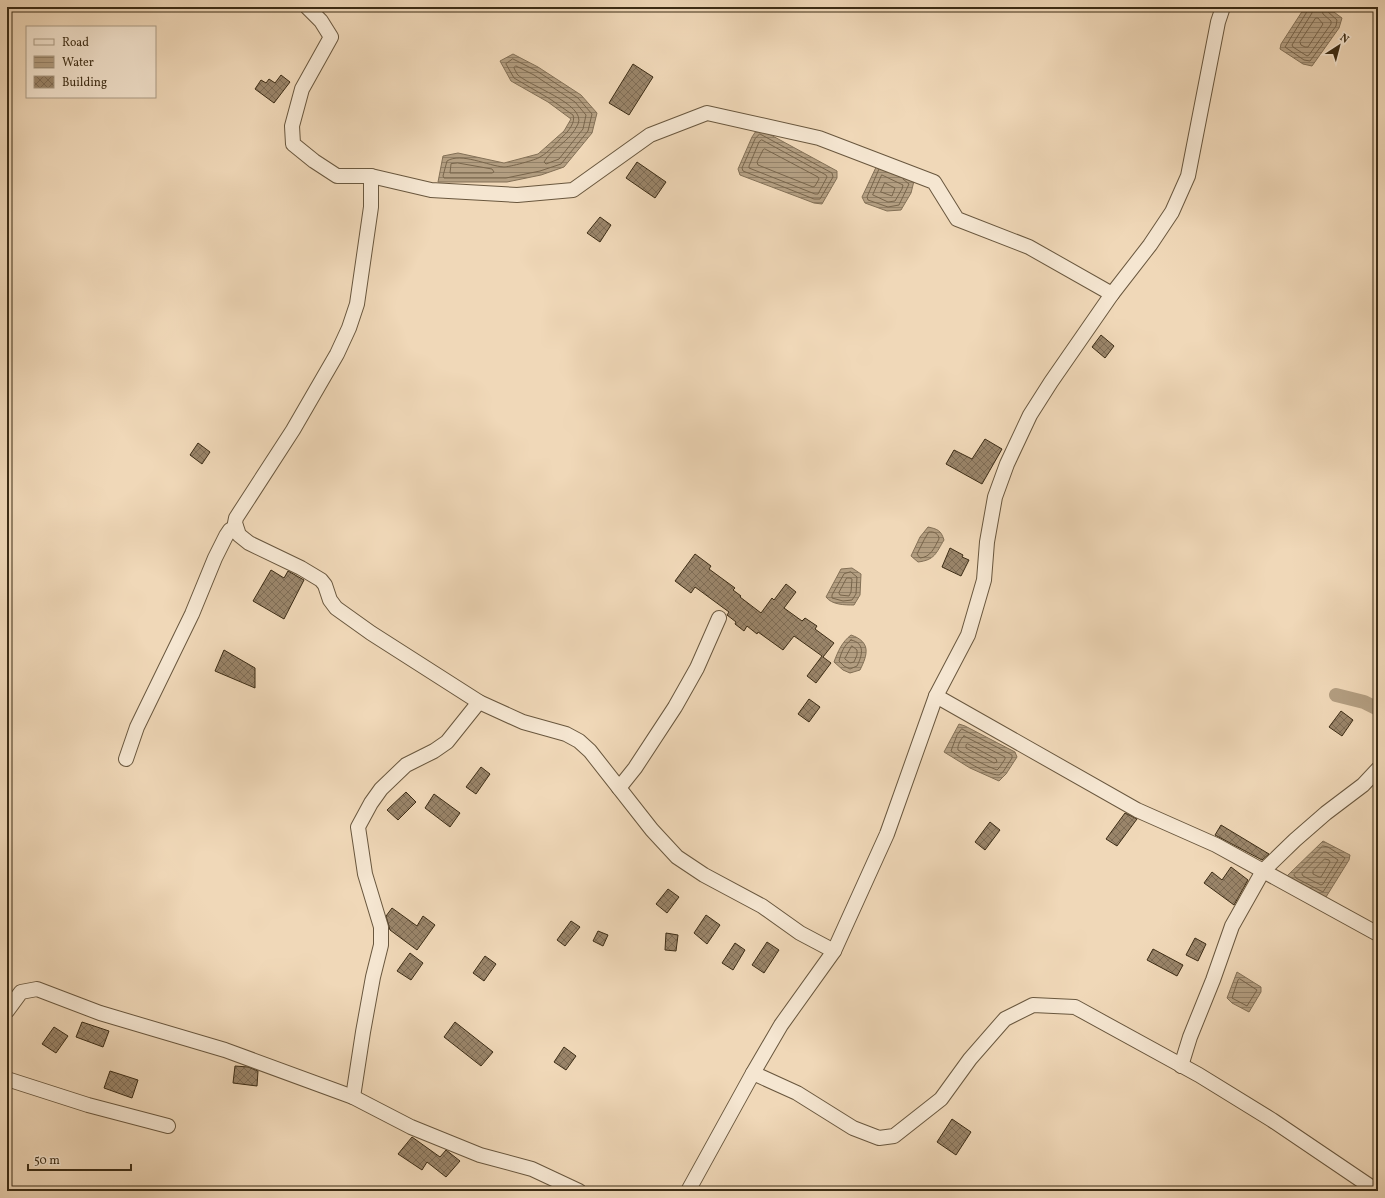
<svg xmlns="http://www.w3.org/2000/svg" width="1385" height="1198" viewBox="0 0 1385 1198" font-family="Vollkorn,serif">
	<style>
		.water { fill: url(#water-rules); stroke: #837056 }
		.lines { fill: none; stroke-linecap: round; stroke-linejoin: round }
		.shore { stroke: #78654b; stroke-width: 1 }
		.canal { stroke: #b39e81; stroke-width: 14 }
		.building { fill: url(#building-cross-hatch); stroke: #3c2c15 }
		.street-casing { stroke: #69573e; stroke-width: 16 }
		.street { stroke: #f5e6d1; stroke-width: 14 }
	</style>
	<defs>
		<pattern id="water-rules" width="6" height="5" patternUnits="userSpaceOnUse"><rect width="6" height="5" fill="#b39e81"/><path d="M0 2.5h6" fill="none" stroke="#938168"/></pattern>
		<pattern id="building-cross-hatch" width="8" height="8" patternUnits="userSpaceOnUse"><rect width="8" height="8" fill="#9a856a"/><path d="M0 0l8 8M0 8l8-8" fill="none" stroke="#7f6d56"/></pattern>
	</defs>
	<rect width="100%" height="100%" fill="#f0d8b8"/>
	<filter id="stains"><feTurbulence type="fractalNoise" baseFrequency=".005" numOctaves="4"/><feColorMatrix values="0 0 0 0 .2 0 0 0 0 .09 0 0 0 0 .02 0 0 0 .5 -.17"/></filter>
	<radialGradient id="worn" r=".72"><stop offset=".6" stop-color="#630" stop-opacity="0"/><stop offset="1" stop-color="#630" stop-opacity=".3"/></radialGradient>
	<!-- water -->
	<g class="water">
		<polygon points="1305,7 1327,7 1342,18 1339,28 1312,66 1303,64 1280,49 1281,44"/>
		<polygon points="513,54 538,67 581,95 597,113 592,133 564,167 541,175 507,182 438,182 443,156 458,153 504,163 538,154 564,131 571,119 548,102 511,81 500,61"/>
		<polygon points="758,128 837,171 837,178 822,204 814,203 740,175 738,169 752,137"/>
		<polygon points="878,163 914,181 911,193 901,210 887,211 865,203 862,197"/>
		<path d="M928,527C937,529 941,530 944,540C936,553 935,560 918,562L911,556L920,537Z"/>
		<path d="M852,568L861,574L860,595L854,605C845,605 832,605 826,597L841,569Z"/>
		<path d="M851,635C871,642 868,654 860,670L850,673L843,670L834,662C838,651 842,642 851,635Z"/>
		<polygon points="959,724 965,726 1015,752 1017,757 1006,774 999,781 970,768 944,752"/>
		<polygon points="1323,841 1350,855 1349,860 1326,897 1323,897 1287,876"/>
		<polygon points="1237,972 1261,987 1261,992 1249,1012 1232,1003 1227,998"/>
	</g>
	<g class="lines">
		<!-- shore -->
		<g class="shore">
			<polyline points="1308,7 1308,10 1285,47 1304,60 1310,61 1336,26 1337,20 1327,11 1326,7"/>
			<polyline points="1313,7 1312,13 1292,45 1293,47 1307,56 1309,55 1331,24 1331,21 1323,14 1321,7"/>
			<polygon points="1316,18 1318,18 1323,24 1308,47 1305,47 1301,45 1300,42"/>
			<path d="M513,59L537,71L578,98L592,114L588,131L561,164L540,171L506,178H444L443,176L447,161C461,152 488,166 504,167C509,167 536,160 540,157C549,152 556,143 563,136C568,132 576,122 573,115L550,99L514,78L506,64Z"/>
			<path d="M516,66L534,75L575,102L586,115L583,129L559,159L546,164L544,162C552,148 570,142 578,124C587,104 526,85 517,74C517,73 514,69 514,68Z"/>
			<polygon points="760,134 832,173 833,177 820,199 814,199 743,171 742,168 755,139"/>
			<polygon points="762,140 826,175 827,177 818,194 815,194 749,168 749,166 759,142"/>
			<polygon points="765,149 818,177 819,179 815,186 813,187 758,165 757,162 763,150"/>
			<polygon points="458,163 492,169 494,172 492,173 450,173 451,164"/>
			<polyline points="879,169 867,197 868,200 888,207 899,205 909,184 903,179"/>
			<polygon points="882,175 903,185 902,189 895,201 888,202 873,195"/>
			<polygon points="885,183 895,188 892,196 881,192"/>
			<path d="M929,532C934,531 939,534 939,539C934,548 931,557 920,558L917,554L924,540Z"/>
			<polygon points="851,572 857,577 856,594 852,600 843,601 832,598 832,595 844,574"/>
			<polygon points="847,578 850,578 852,579 851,592 849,596 840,595 839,593"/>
			<path d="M851,640C866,643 862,656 857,666L850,669L844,666L839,661C841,653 844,645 851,640Z"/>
			<polygon points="852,646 857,650 857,655 854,662 850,663 845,659"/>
			<path d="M962,729L1012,755V758L1003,772L999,775C987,775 962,759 951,751L957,735Z"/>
			<path d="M964,736L1005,757V759L999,768L997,770C983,765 970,757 958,750C957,746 961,738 964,736Z"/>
			<polygon points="968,744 996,759 997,762 994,763 966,748 966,745"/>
			<polygon points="1323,846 1328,847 1345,858 1323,892 1296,878 1294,875"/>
			<polygon points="1324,852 1326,852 1338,860 1323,884 1321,885 1303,876 1302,874"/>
			<polygon points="1325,859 1329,860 1330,862 1321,877 1319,877 1313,874 1313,871"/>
			<polygon points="1240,979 1257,990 1247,1006 1232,998 1238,980"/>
		</g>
		<!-- canal -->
		<polyline class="canal" points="1336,695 1364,702 1378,709"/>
	</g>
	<!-- building -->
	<g class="building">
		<polygon points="633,64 653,77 629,115 609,103"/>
		<polygon points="281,75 290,82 274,103 255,89 261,80 266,83 269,79 275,83"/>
		<polygon points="637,162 666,182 655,198 626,178"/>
		<polygon points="600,217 611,225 600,242 587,233"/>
		<polygon points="1101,335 1114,346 1105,358 1092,347"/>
		<polygon points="985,439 1002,449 982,484 946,464 954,450 972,459"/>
		<polygon points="198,443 210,452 202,464 190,455"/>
		<polygon points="950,548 963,555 962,557 969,560 961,576 942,567"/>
		<polygon points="695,554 711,566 709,569 735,588 733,590 741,596 740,597 761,613 772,598 774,600 786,584 796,592 784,608 802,621 805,618 817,626 815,629 834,643 823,657 831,663 816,683 807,676 822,656 794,636 783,650 758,632 757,634 747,626 744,631 735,624 736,622 727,615 729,612 695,587 691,593 675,581"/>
		<polygon points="271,570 284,578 288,571 304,580 284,619 253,601"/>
		<polygon points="224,650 255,668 255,688 215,671"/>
		<polygon points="809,699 820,707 809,722 798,714"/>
		<polygon points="1341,711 1353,720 1342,736 1329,727"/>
		<polygon points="481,767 490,774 476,794 466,787"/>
		<polygon points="406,792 416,802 398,820 387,810"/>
		<polygon points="434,794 460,813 450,827 425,808"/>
		<polygon points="1125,813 1137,819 1117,846 1106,839"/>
		<polygon points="990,822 1000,830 985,850 975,842"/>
		<polygon points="1221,825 1269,854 1262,860 1215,835"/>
		<polygon points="1231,867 1248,880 1234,905 1204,883 1212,872 1222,880"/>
		<polygon points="668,889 679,897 667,913 656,904"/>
		<polygon points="392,908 417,926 423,916 435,925 417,950 390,930 386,916"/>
		<polygon points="706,915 720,925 707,944 694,933"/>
		<polygon points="571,921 580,927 565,946 557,940"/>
		<polygon points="598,931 608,935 603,946 593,941"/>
		<polygon points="666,933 678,935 676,951 665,950"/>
		<polygon points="1195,938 1206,944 1198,961 1186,955"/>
		<polygon points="767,942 779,950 764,973 752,965"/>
		<polygon points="735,943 745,950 733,970 722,963"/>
		<polygon points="1153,949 1183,965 1177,976 1147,960"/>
		<polygon points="410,953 423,963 411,980 397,971"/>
		<polygon points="485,956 496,964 484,981 473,973"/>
		<polygon points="82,1022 109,1031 103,1047 76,1037"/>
		<polygon points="455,1022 493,1052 481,1066 444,1037"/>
		<polygon points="54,1027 68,1036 56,1053 42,1044"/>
		<polygon points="564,1047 576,1056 566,1070 554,1062"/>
		<polygon points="235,1066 248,1067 258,1071 257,1086 233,1083"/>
		<polygon points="110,1071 138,1080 132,1098 104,1088"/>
		<polygon points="952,1119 971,1132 956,1155 937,1142"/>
		<polygon points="412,1137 440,1157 446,1150 460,1161 446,1177 427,1162 422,1170 398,1154"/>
	</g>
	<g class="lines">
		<defs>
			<g id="street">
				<polyline points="307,7 321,21 331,37 302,89 292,126 293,144 314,161 337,176 371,176 371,207 357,304 349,328 337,354 293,430 236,518 235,523 239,535 249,543 301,568 321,580 325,585 330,600 336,608 371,633 479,702 523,722 566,734 579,741 590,751 652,830 677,857 704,875 762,906 800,933 834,951"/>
				<polyline points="371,176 431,190 517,195 573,190 650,135 707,113 819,138 934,182 957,219 1029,247 1112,294"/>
				<polyline points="936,696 1137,810 1216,845 1378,934"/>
				<polyline points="126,759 137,727 192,614 215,558 226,536 230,530 236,527"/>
				<polyline points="619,788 635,768 675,707 697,668 719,618"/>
				<polyline points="7,1011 21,992 37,989 100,1013 225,1050 353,1097 411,1127 480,1155 532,1169 579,1191"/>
				<polyline points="1181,1066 1190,1037 1213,980 1232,926 1263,871 1295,840 1326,813 1363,785 1378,769"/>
				<polyline points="753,1073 797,1093 853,1128 879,1138 894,1136 941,1099 970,1059 1005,1019 1033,1005 1075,1007 1199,1075 1272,1120 1377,1191"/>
				<polyline points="7,1079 88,1105 168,1126"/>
				<polyline points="353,1097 363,1032 373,977 381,945 381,927 365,874 358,827 371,803 381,789 406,765 434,751 447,742 479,702"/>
				<polyline points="688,1191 753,1073 781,1025 834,951 887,834 936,696 968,635 984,580 987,542 995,497 1007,464 1030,415 1051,382 1112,294 1150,245 1172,212 1188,176 1218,22 1223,7"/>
			</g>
		</defs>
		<!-- street casing -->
		<use href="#street" class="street-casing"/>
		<!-- street -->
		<use href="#street" class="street"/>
	</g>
	<!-- margin -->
	<rect width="1385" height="1198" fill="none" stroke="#f0d8b8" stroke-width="24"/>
	<rect x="8" y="8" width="1369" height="1182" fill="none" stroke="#3c2c15" stroke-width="2"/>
	<rect x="12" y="12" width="1361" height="1174" fill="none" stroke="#3c2c15"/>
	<!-- legend -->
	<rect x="26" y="26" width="130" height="72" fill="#f5e6d1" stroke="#ab9c86"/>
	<rect x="34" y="39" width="20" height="6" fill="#f5e6d1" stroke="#ab9c86"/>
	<text x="62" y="46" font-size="12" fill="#3c2c15">Road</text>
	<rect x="34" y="56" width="20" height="12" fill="url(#water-rules)" stroke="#ab9c86"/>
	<text x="62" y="66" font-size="12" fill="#3c2c15">Water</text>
	<rect x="34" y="76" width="20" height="12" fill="url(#building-cross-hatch)" stroke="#ab9c86"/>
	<text x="62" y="86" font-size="12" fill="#3c2c15">Building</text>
	<!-- north arrow -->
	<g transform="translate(1339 46) rotate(36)" stroke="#f5e6d1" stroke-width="3" paint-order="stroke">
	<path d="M0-3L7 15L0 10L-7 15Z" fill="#3c2c15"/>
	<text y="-6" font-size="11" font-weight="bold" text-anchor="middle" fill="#3c2c15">N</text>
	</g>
	<!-- scale -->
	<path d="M28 1164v6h103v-6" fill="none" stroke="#3c2c15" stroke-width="2"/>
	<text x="34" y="1164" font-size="12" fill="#3c2c15" stroke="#f5e6d1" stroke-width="3" paint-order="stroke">50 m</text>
	<rect width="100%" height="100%" filter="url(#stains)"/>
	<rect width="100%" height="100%" fill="url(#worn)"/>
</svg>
